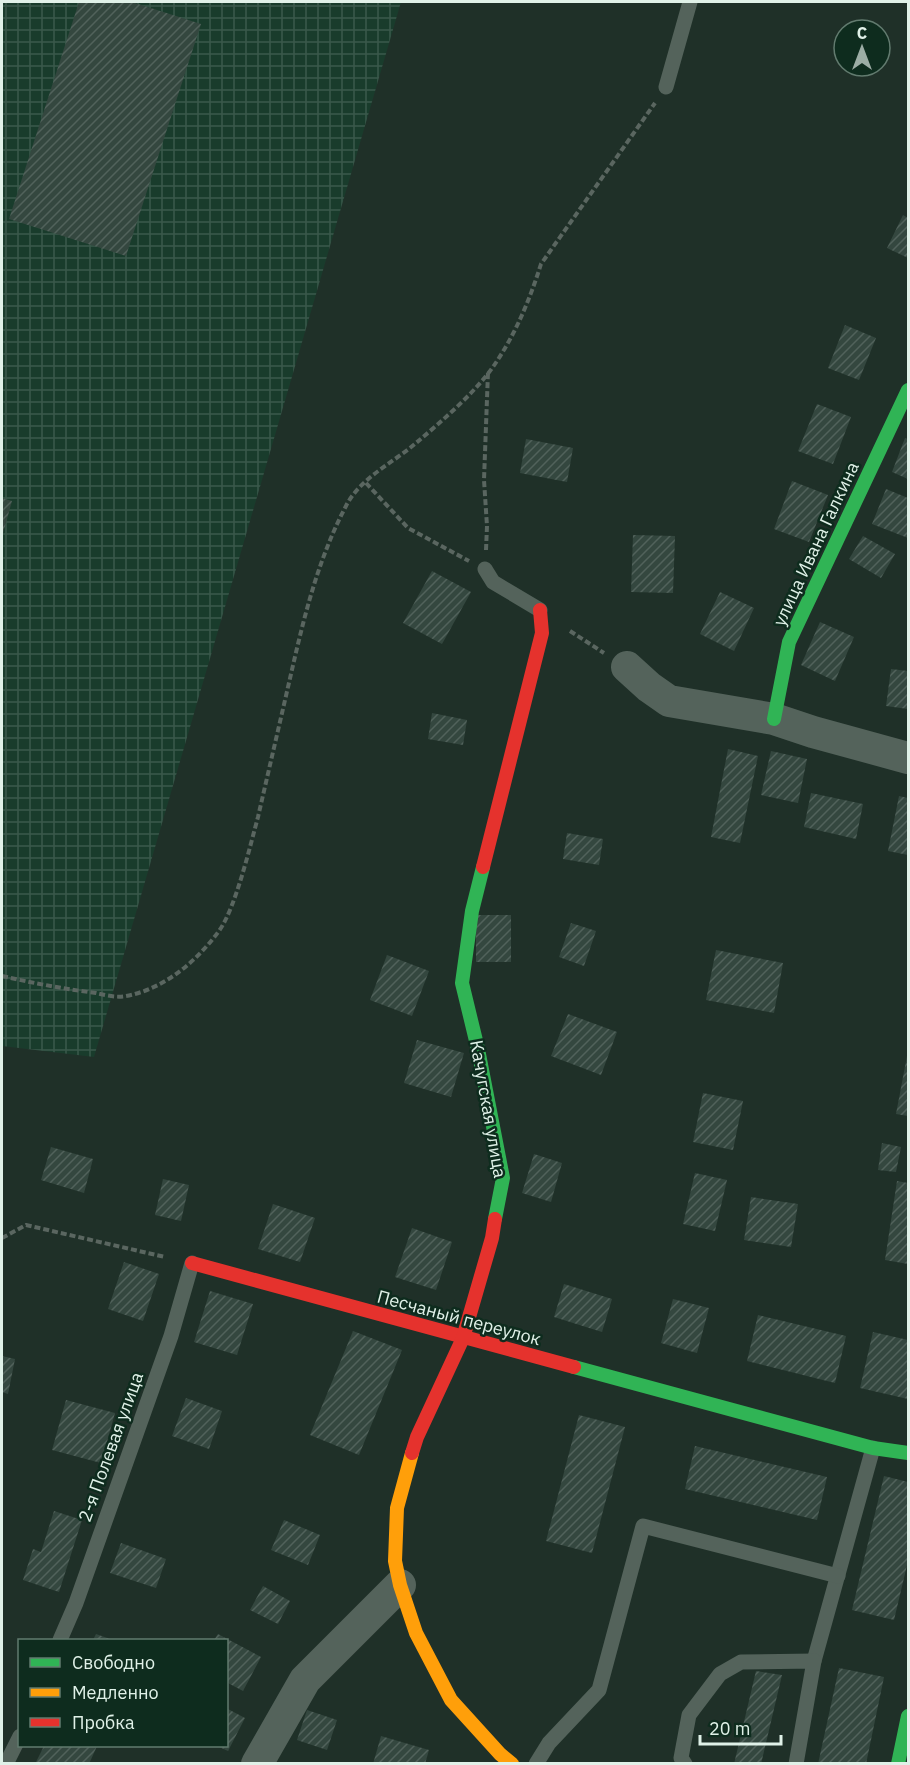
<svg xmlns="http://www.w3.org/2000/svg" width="910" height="1765" viewBox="0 0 910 1765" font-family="'IBM Plex Sans',sans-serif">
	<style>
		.industrial { fill: url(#industrial-grid) }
		.building { fill: url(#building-hatch) }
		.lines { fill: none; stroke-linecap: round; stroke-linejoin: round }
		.path { stroke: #5a6660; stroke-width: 4; stroke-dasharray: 6 3; stroke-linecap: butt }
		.lane { stroke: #54635b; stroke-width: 15 }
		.street { stroke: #54635b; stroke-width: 32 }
		.fast { stroke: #30b455; stroke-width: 14 }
		.slow { stroke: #ff9f0a; stroke-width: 14 }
		.jam { stroke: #e5322d; stroke-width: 14 }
		.labels { text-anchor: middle; stroke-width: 5; stroke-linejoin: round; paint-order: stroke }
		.street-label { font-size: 18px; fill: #e0f1e8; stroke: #0e2c1e }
	</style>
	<defs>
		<pattern id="industrial-grid" width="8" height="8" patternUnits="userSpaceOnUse" patternTransform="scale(1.5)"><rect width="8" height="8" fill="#193c2c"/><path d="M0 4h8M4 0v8" fill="none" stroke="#3a594b"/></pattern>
		<pattern id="building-hatch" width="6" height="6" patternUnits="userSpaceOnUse" patternTransform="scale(1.5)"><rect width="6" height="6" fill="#34473f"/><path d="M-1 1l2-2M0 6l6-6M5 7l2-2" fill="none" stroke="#51625b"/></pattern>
	</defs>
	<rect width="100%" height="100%" fill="#1f3028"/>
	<!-- industrial -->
	<polygon class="industrial" points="2,2 401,2 94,1057 2,1046"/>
	<!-- building -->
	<g class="building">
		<polygon points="79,2 132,2 201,24 126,256 9,219"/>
		<polygon points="903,215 908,218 908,258 887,248"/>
		<polygon points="845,325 876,338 859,380 828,368"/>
		<polygon points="817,404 851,417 833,464 798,451"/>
		<polygon points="905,438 908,439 908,479 892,472"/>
		<polygon points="526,439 573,448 567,482 520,473"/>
		<polygon points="792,481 828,495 809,542 774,529"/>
		<polygon points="886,489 908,498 908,538 872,524"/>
		<polygon points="2,498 12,501 2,537"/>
		<polygon points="633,535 675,536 673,593 631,592"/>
		<polygon points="863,536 895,554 881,578 849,559"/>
		<polygon points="432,571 471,592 442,644 403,623"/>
		<polygon points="720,592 754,608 734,651 700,634"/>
		<polygon points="820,622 854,637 835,681 801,665"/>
		<polygon points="891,669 908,671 908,709 886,706"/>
		<polygon points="432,713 467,720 463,745 428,739"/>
		<polygon points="728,749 758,756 740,843 711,837"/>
		<polygon points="771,751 807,759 798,803 761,795"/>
		<polygon points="811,793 863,804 856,839 804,827"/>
		<polygon points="899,796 908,798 908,855 888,851"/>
		<polygon points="567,833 603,839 599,865 563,859"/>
		<rect x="476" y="915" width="35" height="47"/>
		<polygon points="571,923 596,931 584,966 559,957"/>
		<polygon points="716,950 783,963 774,1013 706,1000"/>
		<polygon points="387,955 429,971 412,1016 370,1000"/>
		<polygon points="568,1014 617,1032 601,1075 551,1056"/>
		<polygon points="417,1040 464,1053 451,1097 404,1083"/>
		<polygon points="907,1056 908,1056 908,1116 896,1114"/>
		<polygon points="703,1093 743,1101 733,1150 693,1142"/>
		<polygon points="882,1143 901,1147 896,1172 878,1170"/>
		<polygon points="51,1147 93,1159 84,1193 41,1180"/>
		<polygon points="534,1154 562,1163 551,1202 522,1193"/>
		<polygon points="695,1173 727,1180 715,1231 683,1224"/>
		<polygon points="163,1179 189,1185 181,1221 155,1215"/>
		<polygon points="897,1181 908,1183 908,1264 885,1260"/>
		<polygon points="751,1197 798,1204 791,1247 744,1240"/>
		<polygon points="273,1204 315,1218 300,1262 258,1249"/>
		<polygon points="412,1228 452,1242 436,1290 395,1277"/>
		<polygon points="124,1262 159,1274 143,1321 108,1309"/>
		<polygon points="564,1284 612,1299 602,1332 554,1317"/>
		<polygon points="210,1291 253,1304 237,1355 194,1342"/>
		<polygon points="673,1299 709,1308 697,1353 661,1343"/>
		<polygon points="758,1315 846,1336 835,1383 747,1361"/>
		<polygon points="353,1331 402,1350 359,1455 310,1435"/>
		<polygon points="873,1332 908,1340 908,1399 860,1388"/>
		<polygon points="2,1356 15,1359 8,1394 2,1392"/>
		<polygon points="186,1398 222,1411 209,1449 172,1436"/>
		<polygon points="66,1400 115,1413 101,1463 52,1450"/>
		<polygon points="579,1415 625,1427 592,1553 546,1541"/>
		<polygon points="695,1446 827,1477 817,1520 685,1489"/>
		<polygon points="884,1476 908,1482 908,1561 894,1620 852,1610"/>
		<polygon points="54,1511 82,1520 59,1592 23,1580 33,1549 41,1552"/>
		<polygon points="284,1520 320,1535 308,1565 271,1550"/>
		<polygon points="121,1543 166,1559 156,1588 110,1573"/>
		<polygon points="263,1586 290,1601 278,1624 250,1610"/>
		<polygon points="96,1634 113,1640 93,1640"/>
		<polygon points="218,1634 261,1657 243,1691 226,1682 226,1640 214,1640"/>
		<polygon points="839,1668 884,1677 866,1764 818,1764"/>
		<polygon points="756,1671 782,1675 761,1764 734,1764"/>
		<polygon points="226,1708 245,1718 228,1751 217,1746 226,1746"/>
		<polygon points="307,1710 337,1720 327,1750 297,1740"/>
		<polygon points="381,1736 429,1750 425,1764 373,1764"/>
		<polygon points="44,1746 97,1746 89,1764 39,1764 36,1762"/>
	</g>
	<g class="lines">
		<!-- path -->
		<g class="path">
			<polyline points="366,483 408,528 469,561"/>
			<polyline points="486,550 487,526 484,480 488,372"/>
			<polyline points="570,631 604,653"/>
			<path d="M2,976C33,983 64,989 96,993C105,995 116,998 126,996C164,989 196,962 219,931C236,907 250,846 258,817C269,769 280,722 291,674C304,617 318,559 346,506C360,478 393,463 416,443C442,421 476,392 495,364C516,333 530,299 541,264L655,103"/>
			<polyline points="2,1238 26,1225 165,1257"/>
		</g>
		<!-- lane -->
		<g class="lane">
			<polyline points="666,87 690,2"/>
			<polyline points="485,569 493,582 540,610"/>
			<polyline points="60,1640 76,1603 171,1336 192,1263"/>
			<polyline points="814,1661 873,1448"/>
			<polyline points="6,1764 20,1736"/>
			<polyline points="536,1764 549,1743 599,1690 643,1526 838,1576"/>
			<polyline points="685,1764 681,1758 689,1715 720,1674 741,1662 814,1661 796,1764"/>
		</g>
		<!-- street -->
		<g class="street">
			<polyline points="627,667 649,687 669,701 774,719 813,732 908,758"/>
			<polyline points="257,1764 305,1680 400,1585"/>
		</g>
		<!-- fast -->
		<g class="fast">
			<polyline points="774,719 789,642 908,390"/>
			<polyline points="483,867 472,911 462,983 478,1049 503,1178 495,1219"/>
			<polyline points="574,1367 873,1448 908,1453"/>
			<polyline points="898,1764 908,1716"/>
		</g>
		<!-- slow -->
		<polyline class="slow" points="412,1453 397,1508 395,1561 400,1585 416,1633 451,1700 500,1754 512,1764"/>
		<!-- jam -->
		<g class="jam">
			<polyline points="483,867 542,633 540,610"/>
			<polyline points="192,1263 574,1367"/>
			<polyline points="412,1453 417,1437 463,1338 492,1238 495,1219"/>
		</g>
	</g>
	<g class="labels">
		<!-- street labels -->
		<g class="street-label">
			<text transform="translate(816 544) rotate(-65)" y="6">улица Ивана Галкина</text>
			<text transform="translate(488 1109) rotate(80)" y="6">Качугская улица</text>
			<text transform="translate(459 1318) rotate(15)" y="6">Песчаный переулок</text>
			<text transform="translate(111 1447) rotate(-70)" y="6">2-я Полевая улица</text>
		</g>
	</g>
	<!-- border -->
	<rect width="910" height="1765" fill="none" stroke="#e0f1e8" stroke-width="6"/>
	<!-- legend -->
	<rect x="18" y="1639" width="210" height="108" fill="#0e2c1e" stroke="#627b6f" stroke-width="1.5"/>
	<rect x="30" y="1658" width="30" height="9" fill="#30b455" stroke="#627b6f" stroke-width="1.5"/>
	<text x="72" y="1669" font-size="18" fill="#e0f1e8">Свободно</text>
	<rect x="30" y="1688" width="30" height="9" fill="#ff9f0a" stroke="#627b6f" stroke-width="1.5"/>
	<text x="72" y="1699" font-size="18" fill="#e0f1e8">Медленно</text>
	<rect x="30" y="1718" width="30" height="9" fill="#e5322d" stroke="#627b6f" stroke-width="1.5"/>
	<text x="72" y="1729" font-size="18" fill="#e0f1e8">Пробка</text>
	<!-- north arrow -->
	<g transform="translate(862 48)"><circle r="28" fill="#0e2c1e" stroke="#627b6f" stroke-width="1.5"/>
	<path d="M0-4.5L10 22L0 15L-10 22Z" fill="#9cada5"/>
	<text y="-9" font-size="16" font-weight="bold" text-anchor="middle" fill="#e0f1e8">С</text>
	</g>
	<!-- scale -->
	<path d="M700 1735v9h81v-9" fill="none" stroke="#e0f1e8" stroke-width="3"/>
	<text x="709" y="1735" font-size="18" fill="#e0f1e8" stroke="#0e2c1e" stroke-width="4.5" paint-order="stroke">20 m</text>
</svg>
